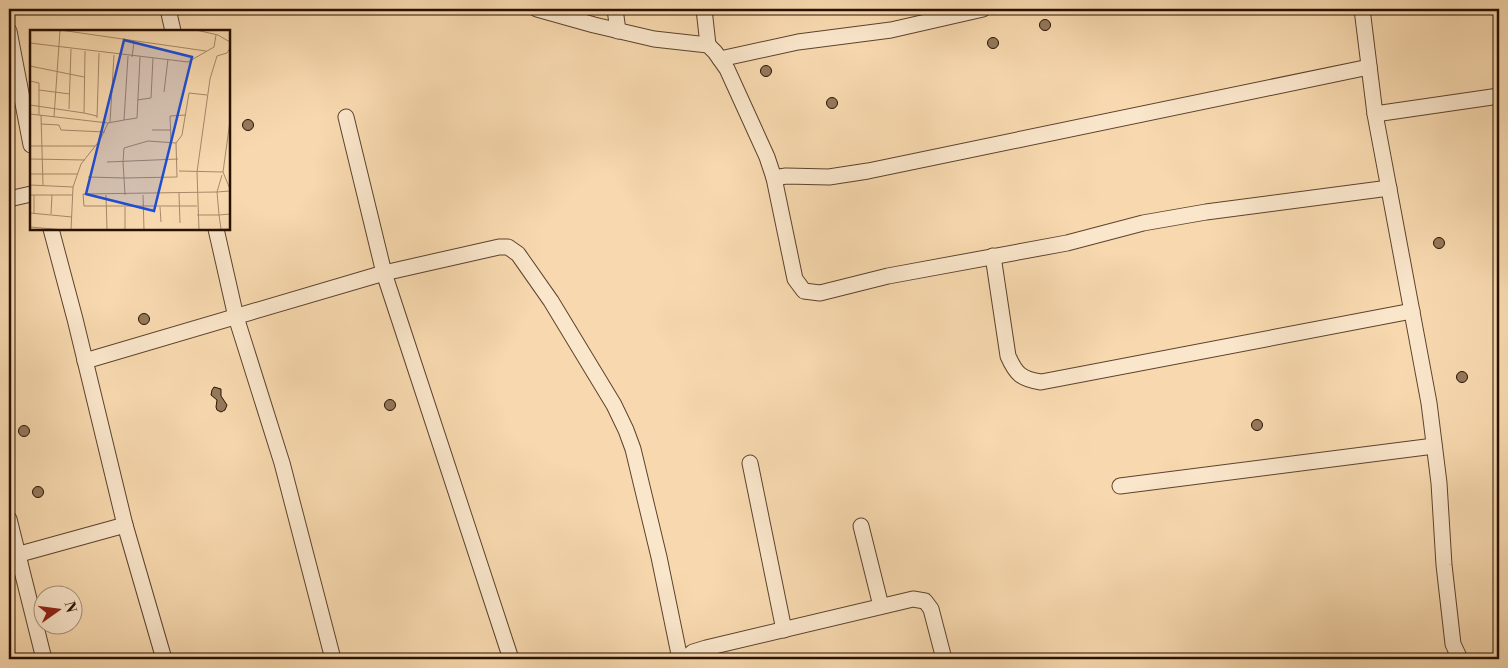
<svg xmlns="http://www.w3.org/2000/svg" width="1508" height="668" viewBox="0 0 1508 668" font-family="'Libre Bodoni',serif">
	<style>
		.building { fill: #94795b; stroke: #281100 }
		.lines { fill: none; stroke-linecap: round; stroke-linejoin: round }
		.minor-casing { stroke: #5c432c; stroke-width: 17 }
		.minor { stroke: #fae6cb; stroke-width: 15 }
		.inset-road { fill: none; stroke: #a58969; stroke-width: 1 }
		.view { fill: #1d4ed8; fill-opacity: 0.15; stroke: #1d4ed8; stroke-width: 2.5 }
		.inset-edge { fill: none; stroke: #281100; stroke-width: 2.5 }
	</style>
	<rect width="100%" height="100%" fill="#f8d9af"/>
	<filter id="stains"><feTurbulence type="fractalNoise" baseFrequency=".004" numOctaves="4"/><feColorMatrix values="0 0 0 0 .2 0 0 0 0 .09 0 0 0 0 .02 0 0 0 .5 -.17"/></filter>
	<radialGradient id="worn" r=".72"><stop offset=".6" stop-color="#630" stop-opacity="0"/><stop offset="1" stop-color="#630" stop-opacity=".3"/></radialGradient>
	<!-- building -->
	<g class="building">
		<circle cx="1045" cy="25" r="5.5"/>
		<circle cx="993" cy="43" r="5.5"/>
		<circle cx="766" cy="71" r="5.5"/>
		<circle cx="832" cy="103" r="5.5"/>
		<circle cx="248" cy="125" r="5.5"/>
		<circle cx="1439" cy="243" r="5.5"/>
		<circle cx="144" cy="319" r="5.5"/>
		<circle cx="1462" cy="377" r="5.5"/>
		<polygon points="214,387 221,389 221,396 227,405 225,410 221,412 217,410 216,407 217,400 211,395 212,390"/>
		<circle cx="390" cy="405" r="5.5"/>
		<circle cx="1257" cy="425" r="5.5"/>
		<circle cx="24" cy="431" r="5.5"/>
		<circle cx="38" cy="492" r="5.5"/>
	</g>
	<g class="lines">
		<defs>
			<g id="minor">
				<polyline points="168,9 173,31"/>
				<polyline points="537,9 594,25 654,39 708,45 715,52 727,69 767,157 774,178 786,176 829,177 868,171 1369,67"/>
				<polyline points="615,9 618,31"/>
				<polyline points="704,9 708,45"/>
				<polyline points="1362,9 1375,114 1429,403 1439,483 1444,565 1453,644 1460,659"/>
				<polyline points="9,31 31,145"/>
				<polyline points="720,59 798,42 891,30 983,9"/>
				<polyline points="1375,114 1499,96"/>
				<polyline points="346,117 384,273 511,659"/>
				<polyline points="774,178 795,279 804,291 820,293 888,276 1067,243 1143,223 1206,212 1389,188"/>
				<polyline points="9,199 31,194"/>
				<polyline points="51,229 75,319 125,525 164,659"/>
				<polyline points="216,229 236,317 282,463 333,659"/>
				<path d="M993,256L1008,356C1016,374 1021,379 1041,382L1412,311"/>
				<polyline points="85,361 384,273 499,247 508,247 518,254 551,301 614,405 626,430 633,449 659,557 680,659"/>
				<polyline points="750,463 784,630"/>
				<polyline points="1120,486 1434,446"/>
				<polyline points="9,519 44,659"/>
				<polyline points="861,526 881,606"/>
				<polyline points="9,557 125,525"/>
				<polyline points="685,659 693,652 706,648 913,599 925,601 931,609 944,659"/>
			</g>
		</defs>
		<!-- minor casing -->
		<use href="#minor" class="minor-casing"/>
		<!-- minor -->
		<use href="#minor" class="minor"/>
	</g>
	<!-- overview -->
	<g transform="translate(30 30)">
		<rect width="200" height="200" fill="#f8d9af"/>
		<path class="inset-road" d="M166,0L188,5L200,12M0,13L158,32L184,17L186,5M55,21L54,83L67,86M102,27L104,12M0,36L54,47M0,51L9,53V85M9,60L40,64M134,62L138,29M107,70L121,68L123,28M0,75L54,83M39,79L41,19M0,84L78,93M11,85L13,155M24,87L30,0L176,21M67,88L69,23M94,90L107,88L110,27M200,91L193,142L200,159M80,92L84,25M11,94L29,95L31,100L75,102M122,100H140M141,112L140,86L156,85M146,113L152,105L159,63L177,65M0,116H65M0,129L55,130M77,132L148,129M149,141L193,142M0,144H47M192,145L187,162L200,161M58,147L94,148L147,147L146,113L118,111L94,118L93,132L94,148L95,165M0,155L43,157M149,163L150,193M0,165H42M4,165V183M76,165L77,200M113,165L114,200M167,176H54L53,164L187,162L189,185L200,184M95,177V200M130,177L131,192M0,183L42,187M21,184L22,165M167,185H189L191,199M0,197L35,200M41,200L43,157L51,134L70,110L78,93L94,90L98,26M169,200L167,142L180,49L187,26L197,23L200,18M172,200L200,199"/>
		<path class="view" d="M94,10L162,27L124,181L56,164Z"/>
		<rect width="200" height="200" class="inset-edge"/>
	</g>
	<!-- margin -->
	<rect width="1508" height="668" fill="none" stroke="#f8d9af" stroke-width="30"/>
	<rect x="10" y="10" width="1488" height="648" fill="none" stroke="#281100" stroke-width="2.5"/>
	<rect x="15" y="15" width="1478" height="638" fill="none" stroke="#281100"/>
	<!-- north arrow -->
	<g transform="translate(58 610) rotate(76)"><circle r="24" fill="#fae6cb" stroke="#a6917a"/>
	<path d="M0-4L9 19L0 12L-9 19Z" fill="#8f2418"/>
	<text y="-8" font-size="14" font-weight="bold" text-anchor="middle" fill="#281100">N</text>
	</g>
	<rect width="100%" height="100%" filter="url(#stains)"/>
	<rect width="100%" height="100%" fill="url(#worn)"/>
</svg>
